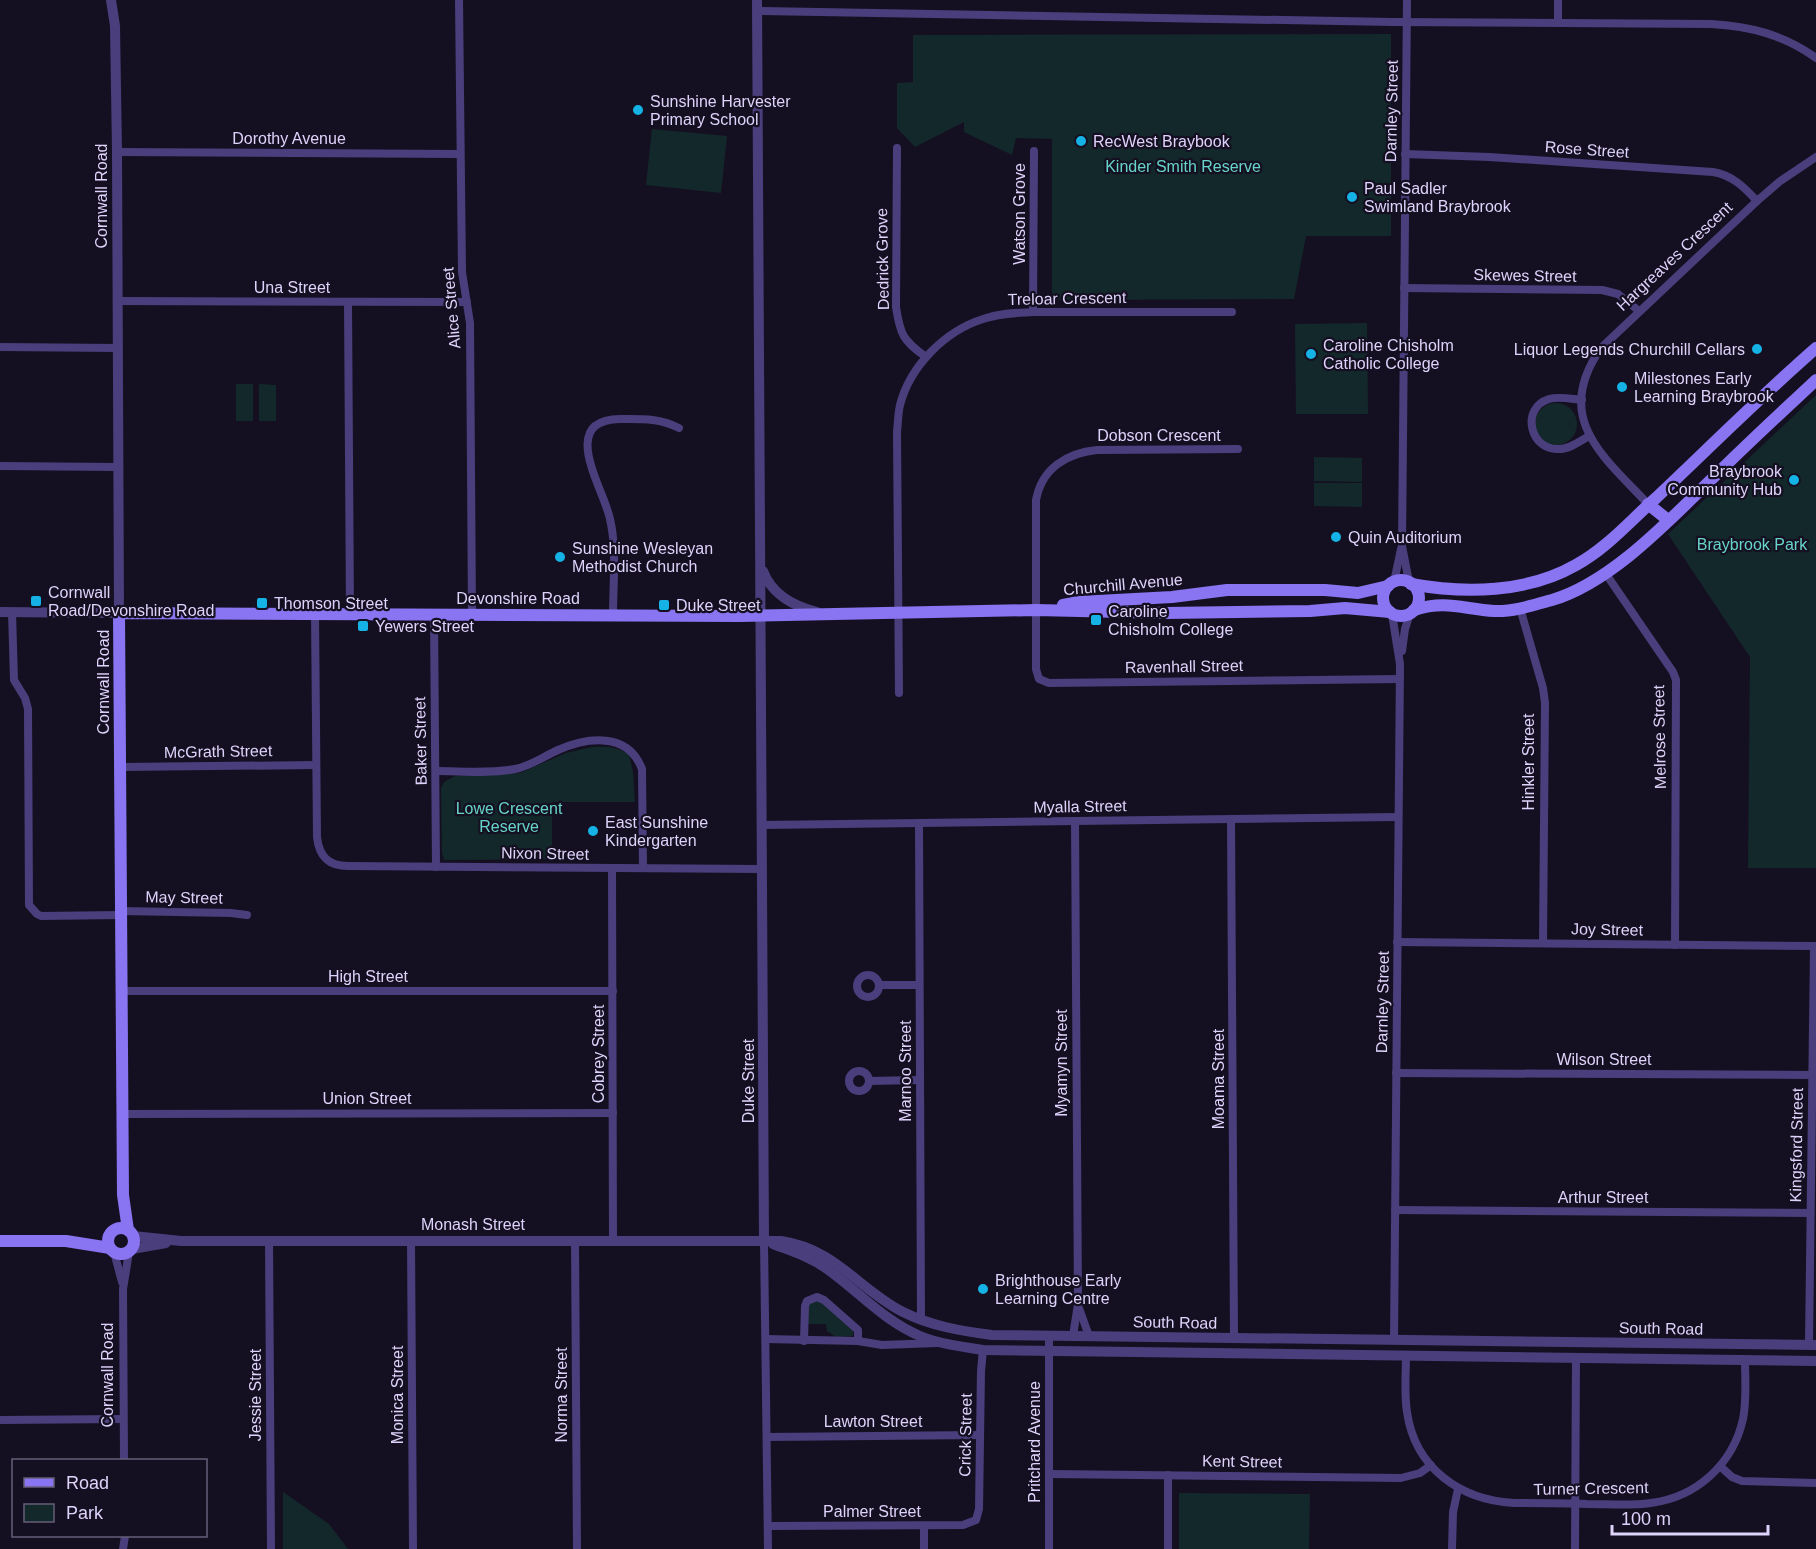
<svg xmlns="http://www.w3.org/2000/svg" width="1816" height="1549" viewBox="0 0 1816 1549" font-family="Arial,sans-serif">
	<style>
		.green { fill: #13282a }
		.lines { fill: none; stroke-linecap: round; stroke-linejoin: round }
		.minor { stroke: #4a3f7c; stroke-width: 8 }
		.tertiary { stroke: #4a3f7c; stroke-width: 10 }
		.secondary { stroke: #8974f2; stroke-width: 12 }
		.poi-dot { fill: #15b2e5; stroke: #151021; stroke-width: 2 }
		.labels { text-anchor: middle; stroke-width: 4.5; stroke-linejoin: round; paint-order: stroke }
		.poi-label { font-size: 16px; fill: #ded3fb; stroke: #151021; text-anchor: start }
		.street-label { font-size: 16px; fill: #ded3fb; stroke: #151021 }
		.park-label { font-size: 16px; fill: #66d4c9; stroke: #151021 }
	</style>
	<rect width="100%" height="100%" fill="#151021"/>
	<!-- green -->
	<g class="green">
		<polygon points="1391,34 1391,236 1306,236 1294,299 1052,300 1052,139 1016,138 1012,155 964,132 964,122 915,147 897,128 897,83 913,82 913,35"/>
		<polygon points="652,129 727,136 721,193 646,185"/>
		<polygon points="1367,323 1368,414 1296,414 1295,324"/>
		<rect x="236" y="384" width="17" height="37"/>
		<polygon points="259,384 276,385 276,421 259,421"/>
		<polygon points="1816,395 1816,868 1748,868 1750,657 1668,534"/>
		<circle cx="1556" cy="424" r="21"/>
		<polygon points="1314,457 1362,458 1362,482 1314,481"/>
		<polygon points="1314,483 1362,483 1362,507 1314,506"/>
		<path d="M592,747C606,746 617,747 629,754L633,772L635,802H552V859L444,860L442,853L441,788L444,782L455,776L520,773L566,753Z"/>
		<polygon points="816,1301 822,1303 853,1330 853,1336 836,1337 827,1331 826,1324 807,1324 809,1304"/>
		<polygon points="283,1492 329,1524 348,1549 283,1549"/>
		<polygon points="1179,1493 1310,1494 1309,1549 1179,1549"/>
	</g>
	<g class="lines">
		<!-- minor -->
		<g class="minor">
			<polyline points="459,0 462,272 470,323 472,614"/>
			<polyline points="1407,0 1402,546 1409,582"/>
			<path d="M757,11L1393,22L1711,24C1750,26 1784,35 1816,58"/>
			<polyline points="1558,23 1558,0"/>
			<path d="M897,148L896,307C900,334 903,341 926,357"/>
			<polyline points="117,152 460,154"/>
			<path d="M1405,154L1489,157L1713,172C1732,175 1744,187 1757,201"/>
			<polyline points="1404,288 1602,290 1618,294 1639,311"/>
			<polyline points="118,301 467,302"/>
			<polyline points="348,302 350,614"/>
			<polyline points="1033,312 1034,151"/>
			<polyline points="0,347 117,348"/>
			<path d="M1582,400C1571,399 1559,396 1549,399C1520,408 1530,451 1559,449C1570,449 1580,441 1589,436"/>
			<path d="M1238,449L1097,450C1067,453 1042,468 1036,500V669L1039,679L1049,683L1400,679"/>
			<polyline points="0,466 118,467"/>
			<path d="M1648,504C1603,456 1552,418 1601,348L1757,201L1779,182L1816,157"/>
			<polyline points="1606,574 1673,672 1676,680 1675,945"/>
			<polyline points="1394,582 1401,549"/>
			<polyline points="1520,608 1543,688 1545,703 1543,943"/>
			<polyline points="12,612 14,680 25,698 28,709 29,905 37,914 41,916 121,915"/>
			<path d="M315,614L317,837C319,856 328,866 348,866L762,869"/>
			<polyline points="434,614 436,867"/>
			<polyline points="1392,614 1400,664 1394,1340"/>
			<path d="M613,615C613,584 617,549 610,519C604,489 557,420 620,419C642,419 659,418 679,428"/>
			<polyline points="1402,651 1405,629 1410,613"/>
			<path d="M899,693L897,432C898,423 898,414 900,405C910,366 945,331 983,319C1000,313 1017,313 1033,312H1232"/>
			<polyline points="120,767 316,765"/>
			<path d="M436,771C461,771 490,774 515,769C531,766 544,756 558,750C588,737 628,732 642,769L643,868"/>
			<polyline points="1231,819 1234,1338"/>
			<polyline points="919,823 921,1319"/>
			<polyline points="762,825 1398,817"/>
			<polyline points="612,868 613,1240"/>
			<polyline points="121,911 231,913 247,915"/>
			<polyline points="1397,942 1816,946"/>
			<circle cx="868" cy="986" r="11"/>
			<polyline points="879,985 919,985"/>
			<polyline points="122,991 613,991"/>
			<circle cx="859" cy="1081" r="10"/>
			<polyline points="1396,1073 1811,1075"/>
			<polyline points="869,1081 920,1080"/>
			<polyline points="122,1114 613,1113"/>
			<polyline points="1395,1210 1810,1213"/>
			<polyline points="575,1240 577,1549"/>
			<polyline points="269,1241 271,1549"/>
			<polyline points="411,1241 413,1549"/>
			<polyline points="764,1241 768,1549"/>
			<polyline points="114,1252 122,1282"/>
			<polyline points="1079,1308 1089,1336"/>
			<polyline points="1073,1336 1078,1304 1075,821"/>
			<polyline points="766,1339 858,1341 882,1345 937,1343"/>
			<polyline points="804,1341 805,1306 807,1301 817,1297 824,1300 858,1330 858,1341"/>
			<polyline points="1809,1344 1814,946"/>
			<path d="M1406,1356C1406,1374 1404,1393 1407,1412C1415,1468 1460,1500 1514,1503C1538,1503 1563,1503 1587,1504C1608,1504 1630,1506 1651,1503C1697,1497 1733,1464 1743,1419C1747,1400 1745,1379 1745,1360"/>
			<polyline points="0,1420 123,1419"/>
			<polyline points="767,1437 980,1435"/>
			<polyline points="124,1460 123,1289 129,1252"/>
			<polyline points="1721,1467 1732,1477 1742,1481 1816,1483"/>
			<polyline points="1049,1474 1401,1478 1420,1473 1431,1465"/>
			<polyline points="768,1526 963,1525 976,1520 979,1509 981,1371 983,1350"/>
			<polyline points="123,1549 125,1536"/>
			<polyline points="924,1549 924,1526"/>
			<polyline points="1049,1549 1049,1336"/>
			<polyline points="1168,1549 1168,1475"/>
			<polyline points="1452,1549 1453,1512 1458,1489"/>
			<polyline points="1575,1549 1576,1357"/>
		</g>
		<!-- tertiary -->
		<g class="tertiary">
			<polyline points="757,0 764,1241"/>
			<path d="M763,571C772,595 793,606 817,612"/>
			<polyline points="0,612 119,613 117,152 115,26 111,0"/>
			<path d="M133,1236L181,1241H781C836,1249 858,1289 903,1312C931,1326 961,1331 992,1335L1816,1345"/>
			<path d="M773,1244C791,1251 811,1257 827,1269C858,1291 884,1321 920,1336C940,1344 962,1347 983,1350L1816,1361"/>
			<polyline points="132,1249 166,1243"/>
		</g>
		<!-- secondary -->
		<g class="secondary">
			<polyline points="1648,504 1668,520"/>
			<circle cx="1401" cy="598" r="18"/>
			<path d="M1411,584C1465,594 1527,593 1576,565C1607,548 1630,521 1656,498C1709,448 1761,396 1816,348"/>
			<polyline points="1063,605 1079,602 1172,597 1227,590 1325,590 1358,593 1388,586"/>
			<path d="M1414,610C1446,600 1463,609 1494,611C1513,612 1534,605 1552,600C1613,582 1672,517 1717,474C1749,442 1783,411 1816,380"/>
			<circle cx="121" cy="1241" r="13"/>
			<polyline points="128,1230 123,1195 119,613 740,616 1036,610 1166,613 1310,611 1345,608 1390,612"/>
			<polyline points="0,1241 66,1241 110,1248"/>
		</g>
	</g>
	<!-- markers -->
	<g class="poi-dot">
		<circle cx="638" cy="110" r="6"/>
		<circle cx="1081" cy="141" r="6"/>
		<circle cx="1352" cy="197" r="6"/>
		<circle cx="1757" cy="349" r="6"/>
		<circle cx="1311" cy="354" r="6"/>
		<circle cx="1622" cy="387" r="6"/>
		<circle cx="1794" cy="480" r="6"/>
		<circle cx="1336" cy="537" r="6"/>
		<circle cx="560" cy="557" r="6"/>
		<rect x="30" y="595" width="12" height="12" rx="3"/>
		<rect x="256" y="597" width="12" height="12" rx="3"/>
		<rect x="658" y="599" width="12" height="12" rx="3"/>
		<rect x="1090" y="614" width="12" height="12" rx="3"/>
		<rect x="357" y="620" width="12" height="12" rx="3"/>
		<circle cx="593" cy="831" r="6"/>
		<circle cx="983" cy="1289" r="6"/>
	</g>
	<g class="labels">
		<!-- poi labels -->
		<g class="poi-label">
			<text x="650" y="107">Sunshine Harvester<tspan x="650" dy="18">Primary School</tspan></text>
			<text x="1093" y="147">RecWest Braybook</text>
			<text x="1364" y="194">Paul Sadler<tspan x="1364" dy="18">Swimland Braybrook</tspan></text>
			<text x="1323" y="351">Caroline Chisholm<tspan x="1323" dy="18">Catholic College</tspan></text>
			<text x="1745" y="355" text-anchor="end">Liquor Legends Churchill Cellars</text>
			<text x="1634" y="384">Milestones Early<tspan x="1634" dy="18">Learning Braybrook</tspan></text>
			<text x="1782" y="477" text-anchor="end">Braybrook<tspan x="1782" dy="18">Community Hub</tspan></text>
			<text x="1348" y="543">Quin Auditorium</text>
			<text x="572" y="554">Sunshine Wesleyan<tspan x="572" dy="18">Methodist Church</tspan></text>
			<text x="48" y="598">Cornwall<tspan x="48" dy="18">Road/Devonshire Road</tspan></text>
			<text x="274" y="609">Thomson Street</text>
			<text x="676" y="611">Duke Street</text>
			<text x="1108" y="617">Caroline<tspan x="1108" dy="18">Chisholm College</tspan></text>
			<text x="375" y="632">Yewers Street</text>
			<text x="605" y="828">East Sunshine<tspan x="605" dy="18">Kindergarten</tspan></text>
			<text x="995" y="1286">Brighthouse Early<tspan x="995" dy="18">Learning Centre</tspan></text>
		</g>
		<!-- street labels -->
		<g class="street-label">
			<text transform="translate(1391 111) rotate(-89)" y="6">Darnley Street</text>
			<text x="289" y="144">Dorothy Avenue</text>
			<text transform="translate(1587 149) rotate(4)" y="6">Rose Street</text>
			<text transform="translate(101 196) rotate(-90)" y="6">Cornwall Road</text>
			<text transform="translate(1019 214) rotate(-90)" y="6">Watson Grove</text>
			<text transform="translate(1674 256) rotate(-43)" y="6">Hargreaves Crescent</text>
			<text transform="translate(882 259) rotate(-91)" y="6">Dedrick Grove</text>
			<text transform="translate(1525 275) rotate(1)" y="6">Skewes Street</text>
			<text x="292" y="293">Una Street</text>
			<text transform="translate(1067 298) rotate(-1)" y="6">Treloar Crescent</text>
			<text transform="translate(451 308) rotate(-95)" y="6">Alice Street</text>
			<text x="1159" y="441">Dobson Crescent</text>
			<text transform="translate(1123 584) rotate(-5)" y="6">Churchill Avenue</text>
			<text x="518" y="604">Devonshire Road</text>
			<text transform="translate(1184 666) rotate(-1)" y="6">Ravenhall Street</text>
			<text transform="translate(103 682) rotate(-90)" y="6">Cornwall Road</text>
			<text transform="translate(1659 737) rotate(-91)" y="6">Melrose Street</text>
			<text transform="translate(420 741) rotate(-91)" y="6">Baker Street</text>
			<text transform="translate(218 751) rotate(-1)" y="6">McGrath Street</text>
			<text transform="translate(1528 762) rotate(-90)" y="6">Hinkler Street</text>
			<text transform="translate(1080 806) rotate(-1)" y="6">Myalla Street</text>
			<text transform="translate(545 853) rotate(1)" y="6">Nixon Street</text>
			<text transform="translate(184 897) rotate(1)" y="6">May Street</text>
			<text transform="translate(1607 929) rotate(1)" y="6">Joy Street</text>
			<text x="368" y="982">High Street</text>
			<text transform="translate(1382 1002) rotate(-89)" y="6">Darnley Street</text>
			<text transform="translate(598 1054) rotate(-90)" y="6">Cobrey Street</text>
			<text x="1604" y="1065">Wilson Street</text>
			<text transform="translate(1061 1063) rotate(-90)" y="6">Myamyn Street</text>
			<text transform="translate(905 1071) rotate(-90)" y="6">Marnoo Street</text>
			<text transform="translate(1218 1079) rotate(-90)" y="6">Moama Street</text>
			<text transform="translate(748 1081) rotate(-90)" y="6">Duke Street</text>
			<text x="367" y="1104">Union Street</text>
			<text transform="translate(1796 1145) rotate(-89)" y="6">Kingsford Street</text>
			<text x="1603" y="1203">Arthur Street</text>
			<text x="473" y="1230">Monash Street</text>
			<text transform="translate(1175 1322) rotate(1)" y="6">South Road</text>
			<text transform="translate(1661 1328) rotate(1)" y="6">South Road</text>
			<text transform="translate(107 1375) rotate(-90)" y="6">Cornwall Road</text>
			<text transform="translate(255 1395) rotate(-90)" y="6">Jessie Street</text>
			<text transform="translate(397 1395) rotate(-90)" y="6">Monica Street</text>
			<text transform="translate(561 1395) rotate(-90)" y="6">Norma Street</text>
			<text x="873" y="1427">Lawton Street</text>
			<text transform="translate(965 1435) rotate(-89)" y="6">Crick Street</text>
			<text transform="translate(1034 1442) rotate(-90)" y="6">Pritchard Avenue</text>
			<text transform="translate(1242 1461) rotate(1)" y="6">Kent Street</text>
			<text transform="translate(1591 1488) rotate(-1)" y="6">Turner Crescent</text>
			<text x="872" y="1517">Palmer Street</text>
		</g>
		<!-- park labels -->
		<g class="park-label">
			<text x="1183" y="172">Kinder Smith Reserve</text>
			<text x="1752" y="550">Braybrook Park</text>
			<text x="509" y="814">Lowe Crescent<tspan x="509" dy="18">Reserve</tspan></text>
		</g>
	</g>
	<!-- legend -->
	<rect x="12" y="1459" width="195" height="78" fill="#151021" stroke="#655e78" stroke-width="1.5"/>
	<rect x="24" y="1478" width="30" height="9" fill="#8974f2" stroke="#655e78" stroke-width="1.5"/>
	<text x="66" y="1489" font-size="18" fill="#ded3fb">Road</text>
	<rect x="24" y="1504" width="30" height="18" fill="#13282a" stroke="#655e78" stroke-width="1.5"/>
	<text x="66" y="1519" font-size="18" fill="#ded3fb">Park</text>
	<!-- scale -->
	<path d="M1612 1525v9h156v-9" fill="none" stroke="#ded3fb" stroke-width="3"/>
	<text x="1621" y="1525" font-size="18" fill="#ded3fb" stroke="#151021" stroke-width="4.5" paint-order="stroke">100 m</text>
</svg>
